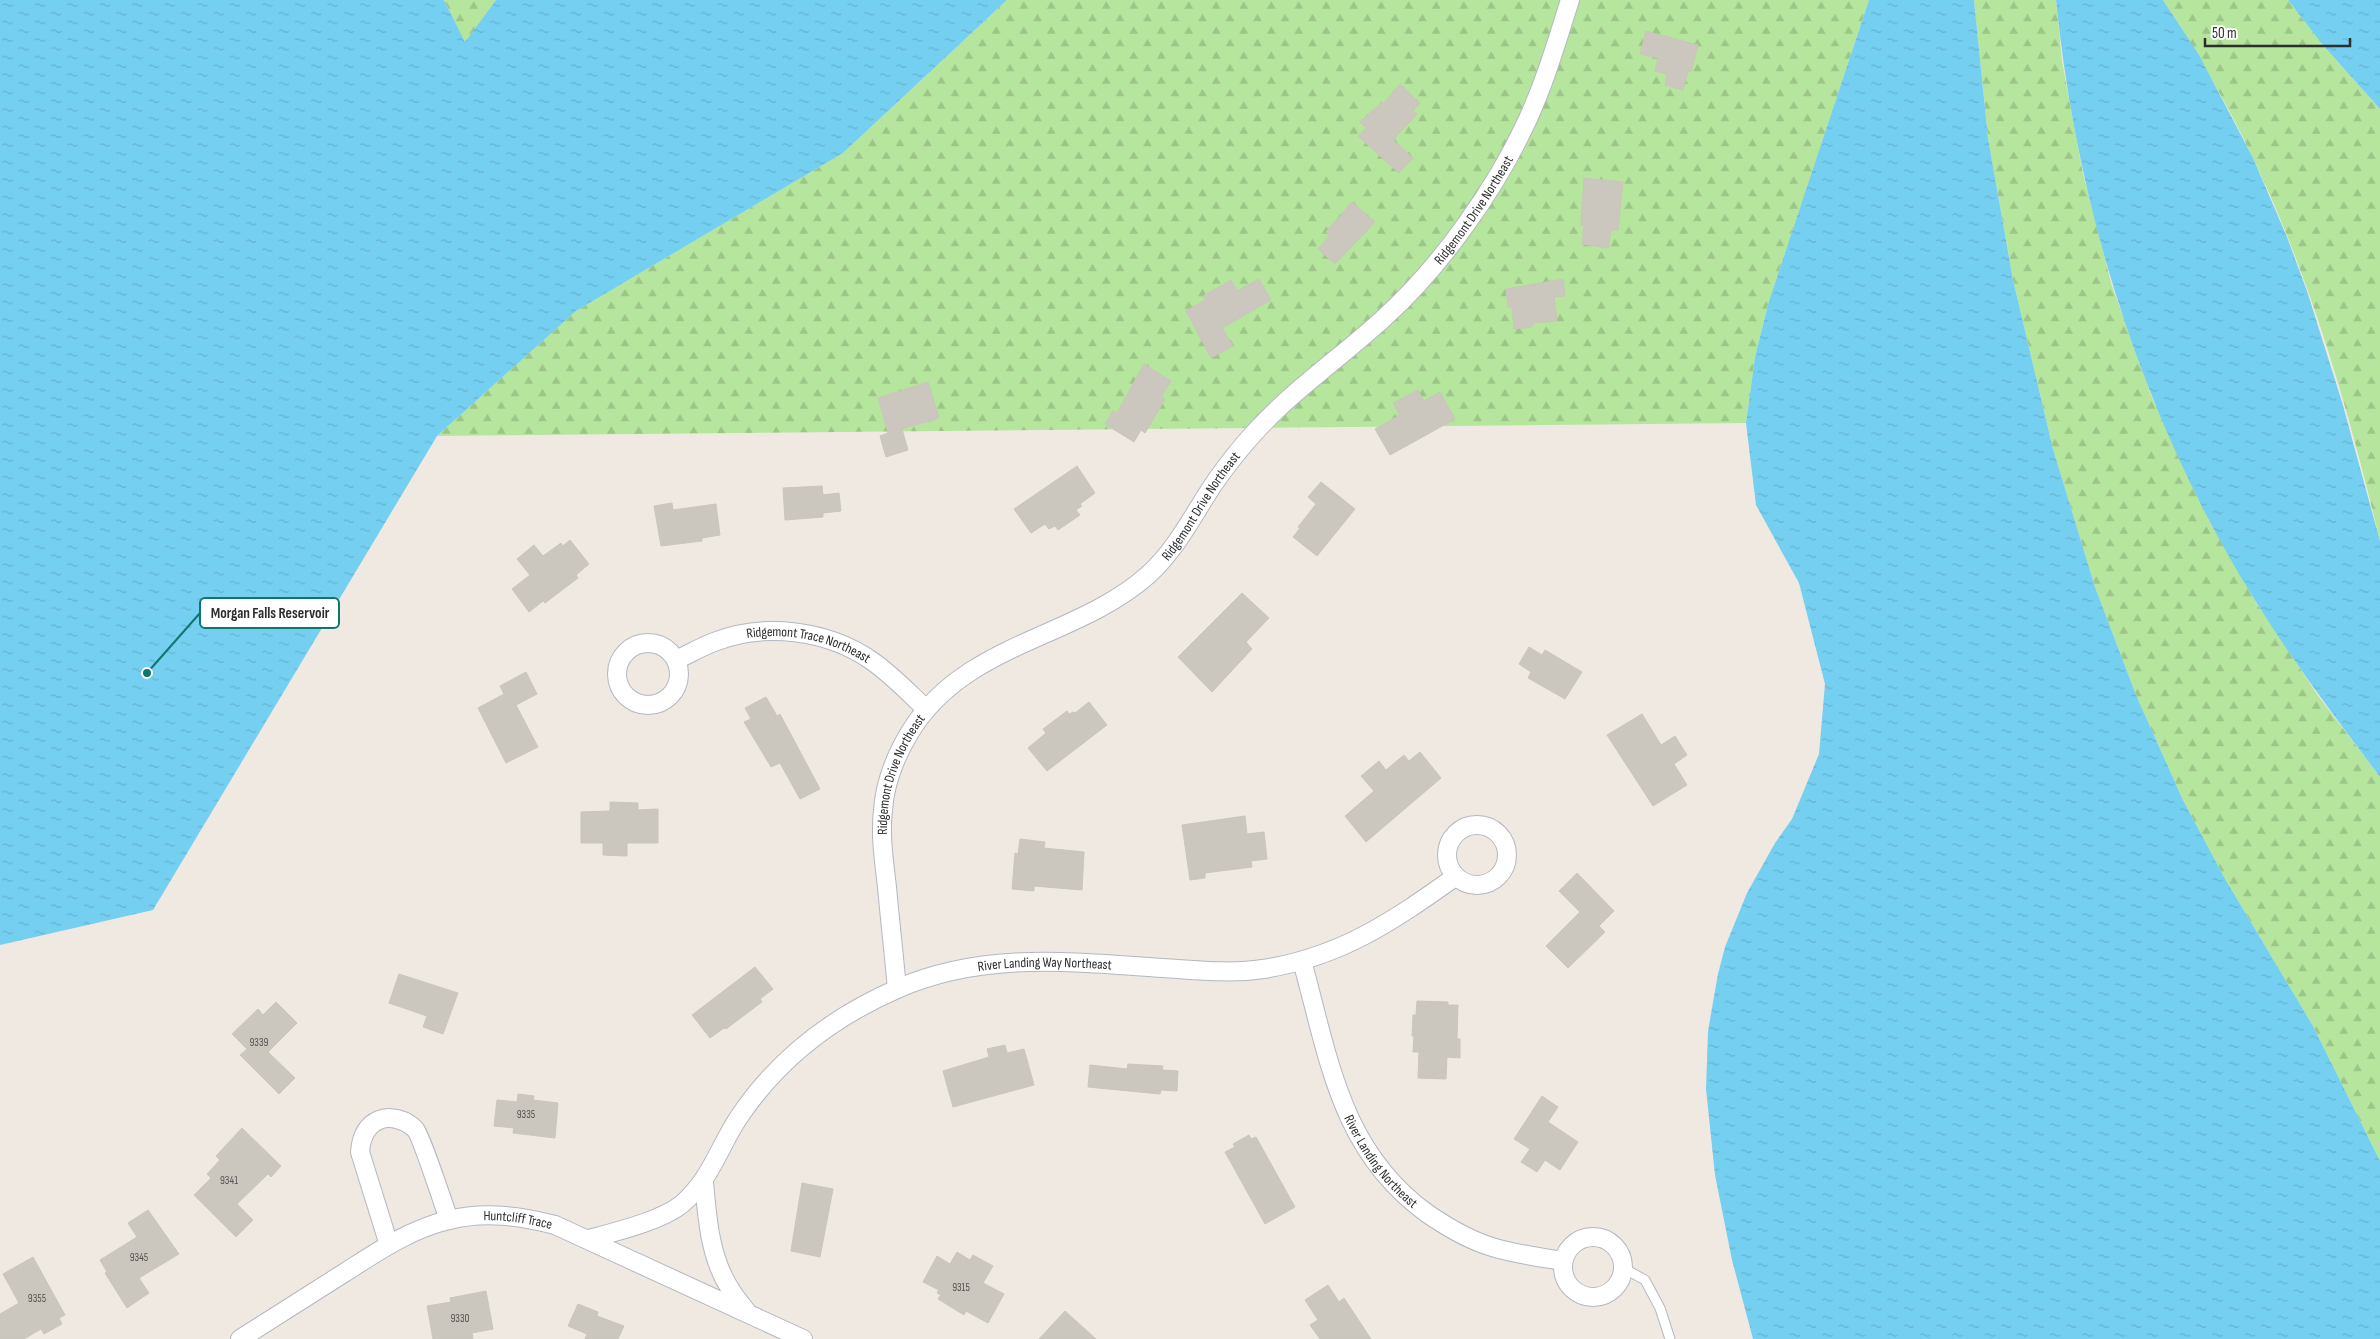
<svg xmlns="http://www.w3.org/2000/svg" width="2380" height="1339" viewBox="0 0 2380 1339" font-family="'Sofia Sans Condensed',sans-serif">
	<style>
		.forest { fill: url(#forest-firs) }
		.water { fill: url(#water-ripples) }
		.building { fill: #cbc7bf; stroke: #cbc5ba }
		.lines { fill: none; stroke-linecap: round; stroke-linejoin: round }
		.service-casing { stroke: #b4b7c1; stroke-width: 11 }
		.minor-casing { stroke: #b4b7c1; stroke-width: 20 }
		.service { stroke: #fff; stroke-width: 9 }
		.minor { stroke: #fff; stroke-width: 18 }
		.labels { text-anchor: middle; stroke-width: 4; stroke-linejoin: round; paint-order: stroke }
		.number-label { font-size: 11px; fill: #555452 }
		.street-label { font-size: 14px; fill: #2e2e2e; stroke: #fff }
		.leader { fill: none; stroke: #0f766e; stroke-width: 2 }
		.callout-dot { fill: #0f766e; stroke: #fff; stroke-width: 2 }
		.callout { fill: #fff; stroke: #0f766e; stroke-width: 2 }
		.callout-label { font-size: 15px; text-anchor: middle; font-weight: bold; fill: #2e2e2e }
	</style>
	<defs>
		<pattern id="forest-firs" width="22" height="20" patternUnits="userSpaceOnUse" patternTransform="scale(1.25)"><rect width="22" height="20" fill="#b6e59e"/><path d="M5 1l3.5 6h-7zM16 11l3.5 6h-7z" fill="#9dc588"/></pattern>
		<pattern id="water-ripples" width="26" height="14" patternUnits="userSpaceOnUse" patternTransform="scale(1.25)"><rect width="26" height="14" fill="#75cff0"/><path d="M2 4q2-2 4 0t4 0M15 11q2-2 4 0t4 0" fill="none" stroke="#66b2ce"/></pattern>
	</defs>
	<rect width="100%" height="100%" fill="#efe9e1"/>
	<!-- forest -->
	<g class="forest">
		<polygon points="444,0 496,0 465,43"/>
		<polygon points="1007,0 1869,0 1769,301 1755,357 1746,423 437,436 576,311 843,153"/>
		<polygon points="1974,0 2056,0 2062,61 2083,174 2112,286 2151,395 2199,500 2255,601 2319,697 2380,777 2380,1161 2313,1026 2224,877 2183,800 2136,695 2095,587 2053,449 2013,280 1988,138"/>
		<path d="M2163,0H2288L2322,44L2380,109V541C2349,411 2311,279 2253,158C2227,103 2196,51 2163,0Z"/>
	</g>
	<!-- water -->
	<g class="water">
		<polygon points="0,0 444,0 465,42 496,0 1007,0 843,153 576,311 437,436 153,910 0,945"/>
		<polygon points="1869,0 1974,0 1988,138 2013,280 2053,449 2095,587 2136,695 2183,800 2224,877 2313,1026 2380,1161 2380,1339 1753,1339 1732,1260 1715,1175 1706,1089 1708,1031 1718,974 1725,947 1747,893 1775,843 1792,819 1819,754 1825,684 1799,583 1756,505 1746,423 1755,357 1769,301"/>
		<path d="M2056,0H2163L2199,55L2253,158L2287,237L2307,291L2342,402L2380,541V777C2337,720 2294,663 2256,602C2143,421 2077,211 2056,0Z"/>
		<polygon points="2288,0 2380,0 2380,109 2322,44"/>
	</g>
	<!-- building -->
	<g class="building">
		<polygon points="1646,31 1698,45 1691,72 1688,71 1683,90 1665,85 1667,74 1655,71 1658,58 1640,54"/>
		<polygon points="1400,84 1420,103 1413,111 1417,114 1393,140 1413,158 1399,173 1358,136 1366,128 1360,122 1381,103 1384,103"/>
		<polygon points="1584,178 1623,182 1618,230 1611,230 1608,248 1582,244 1584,225 1581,225"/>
		<polygon points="1352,202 1375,222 1335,264 1318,249 1330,235 1326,232"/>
		<polygon points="1259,279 1271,300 1222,328 1233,346 1211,358 1186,311 1205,300 1203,296 1231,280 1237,291"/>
		<polygon points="1563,279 1565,296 1554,297 1557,321 1533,323 1532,327 1514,329 1512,307 1508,307 1506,289"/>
		<polygon points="1144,364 1171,381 1161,397 1165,399 1145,433 1141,430 1134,442 1105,424 1113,411 1117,413"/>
		<polygon points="928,382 939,418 894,431 902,429 908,450 886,457 880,436 888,433 878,398"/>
		<polygon points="1418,390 1424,401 1440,392 1455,419 1390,455 1375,429 1400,415 1393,403"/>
		<polygon points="1077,466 1095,493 1080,504 1082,506 1076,510 1080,515 1058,530 1055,526 1049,529 1045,524 1031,533 1014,509"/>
		<polygon points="1321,482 1355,509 1317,556 1293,537 1300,528 1298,527 1316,504 1308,497"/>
		<polygon points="822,486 823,495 839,493 841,511 823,513 823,517 785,520 783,488"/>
		<polygon points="672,503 673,510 716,504 720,535 702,538 702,541 661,546 654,506"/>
		<polygon points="570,540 589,564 576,575 578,578 545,603 543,601 529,612 512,589 530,575 517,559 534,545 543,556 561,543 563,546"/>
		<polygon points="1242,593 1269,618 1246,642 1252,649 1212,692 1178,657"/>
		<polygon points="1529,647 1542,655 1545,650 1582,672 1565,699 1528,678 1531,672 1519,664"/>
		<polygon points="526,672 537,694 516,705 538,747 506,763 478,708 504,694 500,686"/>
		<polygon points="766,697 777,716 780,714 820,789 800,799 780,763 771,767 744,722 751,719 745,708"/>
		<polygon points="1089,702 1107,725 1047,771 1028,748 1046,733 1043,729 1067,711 1069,714 1073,712 1075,713"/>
		<polygon points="1642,714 1661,745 1675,736 1687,755 1674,764 1687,785 1653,806 1607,735"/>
		<polygon points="1420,752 1441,778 1366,842 1345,816 1374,791 1361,776 1379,761 1386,770 1404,755 1409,761"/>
		<polygon points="610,802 638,803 638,810 658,809 658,843 627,843 627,856 603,855 603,843 581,843 581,812 610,811"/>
		<polygon points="1245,816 1247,834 1264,832 1267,859 1251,861 1252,867 1205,873 1205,878 1190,880 1182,825"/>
		<polygon points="1020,839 1045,842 1044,848 1084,852 1082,890 1034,886 1034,891 1012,889 1015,853 1018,854"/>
		<polygon points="1577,873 1614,911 1599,926 1605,932 1568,968 1546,946 1580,912 1559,891"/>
		<polygon points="755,967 773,989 760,999 762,1002 726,1029 724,1028 710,1038 692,1015"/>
		<polygon points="399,974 458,993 443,1034 423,1027 427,1016 389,1003"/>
		<polygon points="1417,1001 1448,1002 1448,1005 1458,1005 1457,1039 1460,1039 1460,1058 1447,1057 1446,1079 1418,1078 1419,1052 1413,1052 1414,1036 1412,1036 1413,1015 1416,1015"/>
		<polygon points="276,1002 297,1023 268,1052 295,1078 279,1094 240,1055 247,1049 232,1034 258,1009 263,1015"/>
		<polygon points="1005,1045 1007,1053 1024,1049 1034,1085 953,1107 943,1071 989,1057 987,1049"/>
		<polygon points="1128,1064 1163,1066 1162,1070 1178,1071 1177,1091 1161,1090 1160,1094 1088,1087 1090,1065 1127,1069"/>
		<polygon points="518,1094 534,1096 533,1100 558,1103 555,1138 513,1133 514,1128 494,1126 497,1100 517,1102"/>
		<polygon points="1542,1096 1558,1107 1548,1122 1578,1142 1560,1170 1545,1160 1537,1172 1521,1162 1530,1149 1514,1139"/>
		<polygon points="242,1128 281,1166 271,1177 268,1174 237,1204 253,1220 236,1237 194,1195 211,1178 207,1174 220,1160 216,1156"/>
		<polygon points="1249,1135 1251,1139 1256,1137 1295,1207 1265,1224 1225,1152 1235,1147 1233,1144"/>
		<polygon points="802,1183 833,1189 820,1257 791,1251"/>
		<polygon points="148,1210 179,1254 139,1278 149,1293 127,1308 105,1273 107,1272 100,1260 137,1237 128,1223"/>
		<polygon points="957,1252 970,1260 973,1255 993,1266 983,1283 1004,1294 988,1323 966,1311 964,1315 938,1299 941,1295 937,1293 939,1290 923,1282 937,1256 950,1264"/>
		<polygon points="33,1257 65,1315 59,1318 62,1324 44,1334 41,1329 24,1339 0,1339 0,1314 19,1303 3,1274"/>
		<polygon points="1328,1285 1339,1302 1344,1298 1371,1339 1320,1339 1310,1325 1318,1320 1305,1300"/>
		<polygon points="486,1291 493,1329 472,1333 473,1339 433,1339 427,1306 451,1302 450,1298"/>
		<polygon points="578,1304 598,1312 597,1316 624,1326 618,1339 585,1339 587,1334 568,1326"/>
		<polygon points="1065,1311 1096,1339 1039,1339"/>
	</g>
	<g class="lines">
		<defs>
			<polyline id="service" points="1623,1268 1645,1280 1660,1308 1670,1339"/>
			<g id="minor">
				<circle cx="648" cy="674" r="31"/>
				<path id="s1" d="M676,660C689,654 701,647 714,642C764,622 828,630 872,661C892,675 908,692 926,709"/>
				<circle cx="1477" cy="855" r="30"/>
				<path id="s2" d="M1302,961C1329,1058 1340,1151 1428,1214C1447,1227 1469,1240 1492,1247C1514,1254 1539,1257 1563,1261"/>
				<path id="s3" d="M897,989C894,955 890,921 887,887C884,861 880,835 883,810C885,783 896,755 910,732C965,642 1076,639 1148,575C1177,549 1194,513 1215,482C1227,465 1241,447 1255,432C1294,389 1343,356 1385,317C1441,266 1495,190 1527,121C1545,82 1557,41 1570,0"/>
				<path d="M704,1182C707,1217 710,1257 729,1287C734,1296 741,1304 747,1312"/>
				<circle cx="1593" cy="1267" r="30"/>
				<path id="s4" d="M589,1239C615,1232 661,1221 682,1204C711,1179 719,1147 739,1117C778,1059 833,1017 897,989C983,951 1072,962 1163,968C1196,970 1230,974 1263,969C1341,957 1393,921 1455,877"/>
				<path d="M389,1245L360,1152C361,1139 365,1126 379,1120C390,1115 406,1120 415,1129C421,1135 444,1206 449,1220"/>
				<path id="s5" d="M240,1339C275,1317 309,1295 344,1273C377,1252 410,1229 449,1220C485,1211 520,1216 555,1225L803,1339"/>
			</g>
		</defs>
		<!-- service casing -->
		<use href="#service" class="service-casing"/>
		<!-- minor casing -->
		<use href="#minor" class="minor-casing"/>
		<!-- service -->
		<use href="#service" class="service"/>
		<!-- minor -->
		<use href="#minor" class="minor"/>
	</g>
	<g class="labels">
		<!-- number labels -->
		<g class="number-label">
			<text x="259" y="1046">9339</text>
			<text x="526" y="1118">9335</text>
			<text x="229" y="1184">9341</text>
			<text x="139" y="1261">9345</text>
			<text x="961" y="1291">9315</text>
			<text x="37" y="1302">9355</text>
			<text x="460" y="1322">9330</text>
		</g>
		<!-- street labels -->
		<g class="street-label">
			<text dy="5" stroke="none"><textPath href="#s3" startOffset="1044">Ridgemont Drive Northeast</textPath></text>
			<text dy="5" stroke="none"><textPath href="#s3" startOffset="639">Ridgemont Drive Northeast</textPath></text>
			<text dy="5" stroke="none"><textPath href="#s1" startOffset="140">Ridgemont Trace Northeast</textPath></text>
			<text dy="5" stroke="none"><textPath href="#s3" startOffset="219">Ridgemont Drive Northeast</textPath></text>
			<text dy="5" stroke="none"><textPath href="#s4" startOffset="562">River Landing Way Northeast</textPath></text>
			<text dy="5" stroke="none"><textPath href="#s2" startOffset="218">River Landing Northeast</textPath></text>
			<text dy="5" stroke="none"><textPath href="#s5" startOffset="311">Huntcliff Trace</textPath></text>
		</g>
	</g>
	<!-- callouts -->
	<path class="leader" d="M147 673L200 613"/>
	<circle class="callout-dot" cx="147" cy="673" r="5"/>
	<rect class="callout" x="200" y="598" width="139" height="30" rx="5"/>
	<g class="callout-label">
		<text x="270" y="618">Morgan Falls Reservoir</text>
	</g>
	<!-- scale -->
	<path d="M2205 38v8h145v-8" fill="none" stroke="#2e2e2e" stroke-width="2.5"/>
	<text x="2212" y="38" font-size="15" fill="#2e2e2e" stroke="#ffffff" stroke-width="4" paint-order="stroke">50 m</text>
</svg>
